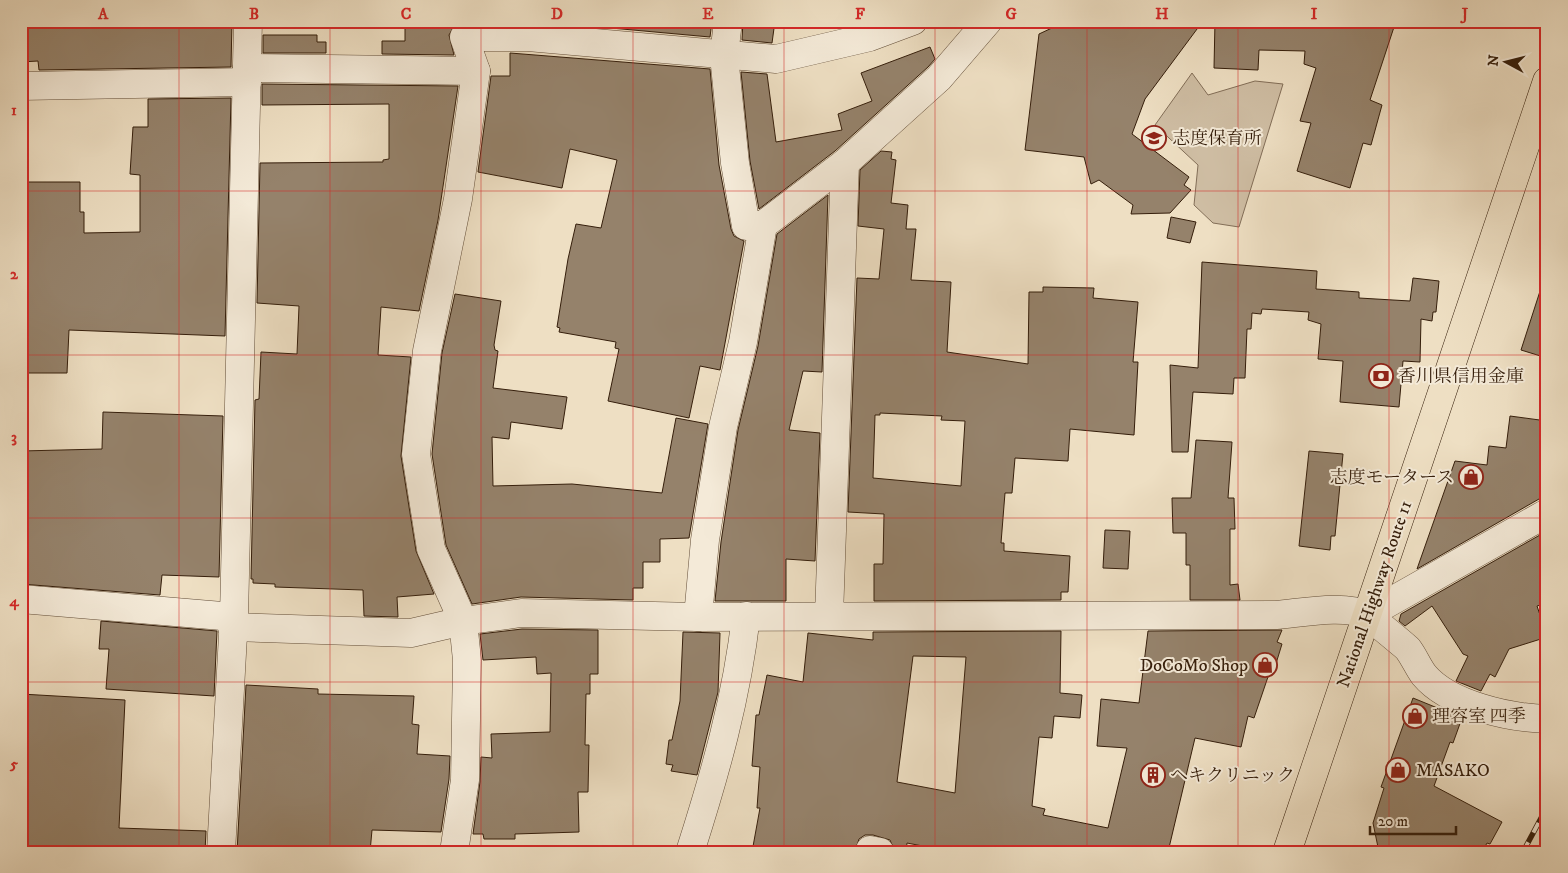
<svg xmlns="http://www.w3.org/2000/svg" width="1568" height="873" viewBox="0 0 1568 873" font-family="'IM FELL DW Pica','Noto Serif JP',serif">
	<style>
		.green { fill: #cfbea4; stroke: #826e58 }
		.building { fill: #95826b; stroke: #351e0b; fill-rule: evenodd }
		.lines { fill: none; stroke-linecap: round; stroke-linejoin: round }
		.minor-casing { stroke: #634e39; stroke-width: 29 }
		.highway-casing { stroke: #351e0b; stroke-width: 29 }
		.minor { stroke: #f4ead8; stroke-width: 28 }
		.highway { stroke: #eedfc3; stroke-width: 28 }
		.rail-casing { stroke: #351e0b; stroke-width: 5.5 }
		.rail { stroke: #f4ead8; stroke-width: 4; stroke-dasharray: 11; stroke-linecap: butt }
		.grid { fill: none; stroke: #d62828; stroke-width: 1; stroke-opacity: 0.55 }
		.labels { text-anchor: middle; stroke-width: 4; stroke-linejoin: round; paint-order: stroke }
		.poi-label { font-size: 18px; fill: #351e0b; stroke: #f4ead8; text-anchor: start }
		.street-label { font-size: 18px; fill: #351e0b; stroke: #f4ead8 }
		.neatline { fill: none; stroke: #d62828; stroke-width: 2 }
		.grid-label { font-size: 16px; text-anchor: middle; font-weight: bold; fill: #d62828 }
	</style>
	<rect width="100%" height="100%" fill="#eedfc3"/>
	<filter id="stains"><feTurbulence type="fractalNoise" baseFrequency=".004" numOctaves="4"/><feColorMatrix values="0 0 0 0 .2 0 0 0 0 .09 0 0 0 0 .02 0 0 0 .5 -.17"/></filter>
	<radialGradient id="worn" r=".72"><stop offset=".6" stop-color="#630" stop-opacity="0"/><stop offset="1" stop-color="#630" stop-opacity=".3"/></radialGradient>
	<!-- green -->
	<polygon class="green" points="1192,73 1208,95 1255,81 1283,84 1239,227 1213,223 1194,205 1198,165 1155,125"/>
	<!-- building -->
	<g class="building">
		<polygon points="21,21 232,21 231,67 39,70 38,61 21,62"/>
		<polygon points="405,21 457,21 449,35 454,55 382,54 382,41 405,41"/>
		<polygon points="534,21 712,21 710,37"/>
		<polygon points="743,21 775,21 772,43 742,40"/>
		<polygon points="1067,21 1203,21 1145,99 1132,134 1189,177 1184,185 1191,190 1170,213 1131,214 1133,205 1099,180 1091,184 1084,157 1025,150 1039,34"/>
		<polygon points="1215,21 1396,21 1370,100 1382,105 1371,145 1363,143 1350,188 1297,171 1311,123 1300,121 1316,68 1304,64 1305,51 1259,50 1258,70 1214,68"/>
		<polygon points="263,35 317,35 317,42 326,42 326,53 263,53"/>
		<polygon points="930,47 935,59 928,67 835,151 759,209 750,161 741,72 767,74 776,142 842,130 838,114 872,101 861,73"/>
		<polygon points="510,53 710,69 719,165 731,229 734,236 744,241 720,370 700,366 689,418 608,401 619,349 615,348 616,342 559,332 560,328 557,327 568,259 576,224 601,228 617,160 570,149 562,188 478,172 491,76 510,76"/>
		<polygon points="262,84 458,86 438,220 419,311 381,307 378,355 411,357 401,456 416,551 434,594 397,597 398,617 364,616 363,590 275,587 275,584 253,583 253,579 251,579 255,400 259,399 261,352 297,354 299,306 257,303 260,163 383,162 383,160 389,159 389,104 262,105"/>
		<polygon points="231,98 225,336 69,330 67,373 23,373 21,182 80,182 80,212 84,212 84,233 140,232 140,175 130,174 133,127 148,127 148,99"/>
		<path d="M881,151L892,152L891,159L896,160L891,203L908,205L906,229H916L911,280L951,282L947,352L1028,364L1029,292H1043V287L1094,288L1093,298L1138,302L1133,362H1138L1134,435L1070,429L1068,461L1015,458L1012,493H1005L1001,543H1004V551L1070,556L1068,592H1061V600L874,601V564H883L884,514L848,512L857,278L879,279L884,229L858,226L860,170ZM880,413L942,416L941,420L965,421L961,486L873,478L875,415H880Z"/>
		<polygon points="828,195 822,372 803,371 789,430 820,433 815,561 786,559 786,601 715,601 721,542 738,430 758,346 777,234"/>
		<polygon points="1171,217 1196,222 1190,243 1167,238"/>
		<polygon points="1202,262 1317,271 1316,289 1359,292 1359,298 1410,301 1413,278 1439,281 1436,312 1433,312 1432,321 1421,319 1420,362 1403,361 1399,407 1340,402 1343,361 1318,359 1321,324 1308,320 1309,312 1262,309 1261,314 1252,313 1251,329 1247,329 1245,378 1234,378 1233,394 1193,392 1188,452 1172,452 1170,365 1198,368"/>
		<polygon points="1542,285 1547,286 1547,358 1521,350"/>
		<polygon points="455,294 501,301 494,345 495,350 498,351 493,388 567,397 562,429 511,422 509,439 492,437 493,486 572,484 662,493 676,418 708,424 689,538 660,539 660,562 643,562 643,588 633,588 633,600 521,597 472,604 446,545 432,454 442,353"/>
		<polygon points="103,412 223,416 219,577 162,575 160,595 21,584 21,451 102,449"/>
		<polygon points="1510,416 1547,421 1547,497 1539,499 1417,569 1455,461 1487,465 1489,446 1506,448"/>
		<polygon points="1196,440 1232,442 1228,498 1234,498 1235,529 1230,529 1230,585 1238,584 1240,600 1190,600 1190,565 1186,565 1186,533 1173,533 1172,498 1191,498"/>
		<polygon points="1309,451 1343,454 1335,536 1331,536 1330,550 1299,546"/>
		<polygon points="1105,530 1130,531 1128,569 1103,568"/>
		<polygon points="1547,531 1547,603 1537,606 1545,630 1542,631 1544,638 1509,649 1495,677 1490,674 1481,691 1456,681 1468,656 1463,654 1432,606 1405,626 1399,621 1401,614"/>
		<polygon points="101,621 217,631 214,696 106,689 109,649 99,649"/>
		<polygon points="522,629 598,630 598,674 590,674 590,694 586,694 585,745 589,745 588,792 578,792 579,832 515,834 515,839 484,839 483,834 473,834 480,782 481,757 492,758 491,734 550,732 551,673 537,674 536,657 483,660 480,634"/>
		<path d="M1282,630L1277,642L1282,644L1274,670L1271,668L1254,718L1248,716L1241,747L1195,738L1168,852H954L907,843L906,852H895L890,840L873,835H865L859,839L855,852H752L760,808H757L760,767L752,766L756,715H759L767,675L803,682L808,633L873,640V632L1061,631L1060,693L1082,695L1080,718L1054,716L1052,738L1039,737L1032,806L1045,809L1043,815L1108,828L1127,748L1097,746L1101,699L1139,703L1148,631ZM913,656L966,657L955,793L897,782Z"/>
		<polygon points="683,632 720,633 718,692 697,775 671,771 673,765 666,764 669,740 672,740 680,701"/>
		<polygon points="246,685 318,689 318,694 414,696 412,724 419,725 417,754 450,756 449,779 441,832 372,830 370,852 237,852"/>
		<polygon points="21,694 125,700 119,828 206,831 205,852 21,852"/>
		<polygon points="1413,698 1462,718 1453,743 1450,742 1434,786 1502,822 1490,844 1487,843 1482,852 1379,852 1373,823 1384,788 1381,787"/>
	</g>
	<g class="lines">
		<defs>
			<g id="minor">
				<polyline points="247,68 476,71"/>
				<polyline points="21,86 247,82"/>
				<polyline points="763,225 845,163 939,78 988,21"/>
				<polyline points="21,599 234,617"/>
				<polyline points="1367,615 1547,513"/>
				<polyline points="829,616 845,163"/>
				<polyline points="698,617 705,540 723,427 743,342 763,225 746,226 735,163 724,56 728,21"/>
				<path d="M232,627L411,633L463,621L521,613L698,617L1276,615C1301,613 1344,604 1367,615C1371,618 1404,645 1408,649C1414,657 1418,667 1424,675C1449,705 1510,718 1547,719"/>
				<polyline points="870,850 880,852"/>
				<polyline points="221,852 234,617 248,21"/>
				<polyline points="454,852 465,780 467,660 463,621 431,549 416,454 427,351 458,199 476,71 464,37 528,37 776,59 870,37 913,21"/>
				<path d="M690,852C715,774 737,697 746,616"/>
			</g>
			<polyline id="highway" points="1287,852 1547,81"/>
		</defs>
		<!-- minor casing -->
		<use href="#minor" class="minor-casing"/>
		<!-- highway casing -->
		<use href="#highway" class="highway-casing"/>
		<!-- minor -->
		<use href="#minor" class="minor"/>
		<!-- highway -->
		<use href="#highway" class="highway"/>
		<defs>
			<polyline id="rail" points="1523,852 1547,807"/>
		</defs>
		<!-- rail casing -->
		<use href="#rail" class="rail-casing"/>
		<!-- rail -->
		<use href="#rail" class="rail"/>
	</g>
	<!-- grid -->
	<path class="grid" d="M179,21V852M330,21V852M481,21V852M633,21V852M784,21V852M935,21V852M1087,21V852M1238,21V852M1389,21V852M21,191H1547M21,355H1547M21,518H1547M21,682H1547"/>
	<!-- icons -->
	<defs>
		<symbol id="school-ring" viewBox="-11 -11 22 22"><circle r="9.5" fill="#f4ead8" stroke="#8f2418" stroke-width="1.5"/><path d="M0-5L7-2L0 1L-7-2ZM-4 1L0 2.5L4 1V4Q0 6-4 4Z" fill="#8f2418"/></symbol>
		<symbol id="bank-ring" viewBox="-11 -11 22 22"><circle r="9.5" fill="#f4ead8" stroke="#8f2418" stroke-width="1.5"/><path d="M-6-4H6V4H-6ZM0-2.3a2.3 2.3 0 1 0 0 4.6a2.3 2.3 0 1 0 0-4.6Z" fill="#8f2418"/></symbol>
		<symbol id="shop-ring" viewBox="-11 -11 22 22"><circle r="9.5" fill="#f4ead8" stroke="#8f2418" stroke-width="1.5"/><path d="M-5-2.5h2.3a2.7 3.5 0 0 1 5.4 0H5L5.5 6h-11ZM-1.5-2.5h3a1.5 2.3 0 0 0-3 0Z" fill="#8f2418"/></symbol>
		<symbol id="building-ring" viewBox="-11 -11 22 22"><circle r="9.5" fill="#f4ead8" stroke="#8f2418" stroke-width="1.5"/><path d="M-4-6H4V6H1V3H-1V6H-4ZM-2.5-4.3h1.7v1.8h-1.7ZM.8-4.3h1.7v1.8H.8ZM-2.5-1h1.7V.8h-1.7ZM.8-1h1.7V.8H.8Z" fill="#8f2418"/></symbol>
	</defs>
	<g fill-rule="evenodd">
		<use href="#school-ring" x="1140" y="124" width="28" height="28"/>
		<use href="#bank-ring" x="1367" y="362" width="28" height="28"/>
		<use href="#shop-ring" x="1457" y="463" width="28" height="28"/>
		<use href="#shop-ring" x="1251" y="651" width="28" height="28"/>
		<use href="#shop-ring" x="1401" y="702" width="28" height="28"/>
		<use href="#shop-ring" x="1384" y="756" width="28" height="28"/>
		<use href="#building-ring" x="1139" y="761" width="28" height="28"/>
	</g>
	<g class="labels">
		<!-- poi labels -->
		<g class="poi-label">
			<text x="1172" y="144">志度保育所</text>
			<text x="1398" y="382">香川県信用金庫</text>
			<text x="1454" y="483" text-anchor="end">志度モータース</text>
			<text x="1248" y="671" text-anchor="end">DoCoMo Shop</text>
			<text x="1432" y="722">理容室 四季</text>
			<text x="1416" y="776">MASAKO</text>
			<text x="1170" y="781">ヘキクリニック</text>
		</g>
		<!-- street labels -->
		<g class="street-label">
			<text transform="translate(1374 594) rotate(-71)" y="6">National Highway Route 11</text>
		</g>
	</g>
	<!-- margin -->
	<rect width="1568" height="873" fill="none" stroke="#eedfc3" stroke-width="55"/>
	<!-- north arrow -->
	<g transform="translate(1506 62) rotate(277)" stroke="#f4ead8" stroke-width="4" paint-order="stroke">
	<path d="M0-4L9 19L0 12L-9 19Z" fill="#351e0b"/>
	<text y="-8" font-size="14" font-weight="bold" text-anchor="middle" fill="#351e0b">N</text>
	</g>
	<!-- scale -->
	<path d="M1370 826v8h86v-8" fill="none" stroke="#351e0b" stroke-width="2.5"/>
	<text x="1378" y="826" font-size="15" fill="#351e0b" stroke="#f4ead8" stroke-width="4" paint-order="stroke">20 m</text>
	<rect x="28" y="28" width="1512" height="818" class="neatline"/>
	<g class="grid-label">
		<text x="103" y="19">A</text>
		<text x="254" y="19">B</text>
		<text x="406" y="19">C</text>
		<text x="557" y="19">D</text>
		<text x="708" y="19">E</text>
		<text x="860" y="19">F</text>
		<text x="1011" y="19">G</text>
		<text x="1162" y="19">H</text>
		<text x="1314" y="19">I</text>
		<text x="1465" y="19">J</text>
		<text x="14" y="115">1</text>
		<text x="14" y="279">2</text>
		<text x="14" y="442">3</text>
		<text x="14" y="606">4</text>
		<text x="14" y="769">5</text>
	</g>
	<rect width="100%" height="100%" filter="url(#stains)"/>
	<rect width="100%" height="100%" fill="url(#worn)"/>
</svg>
